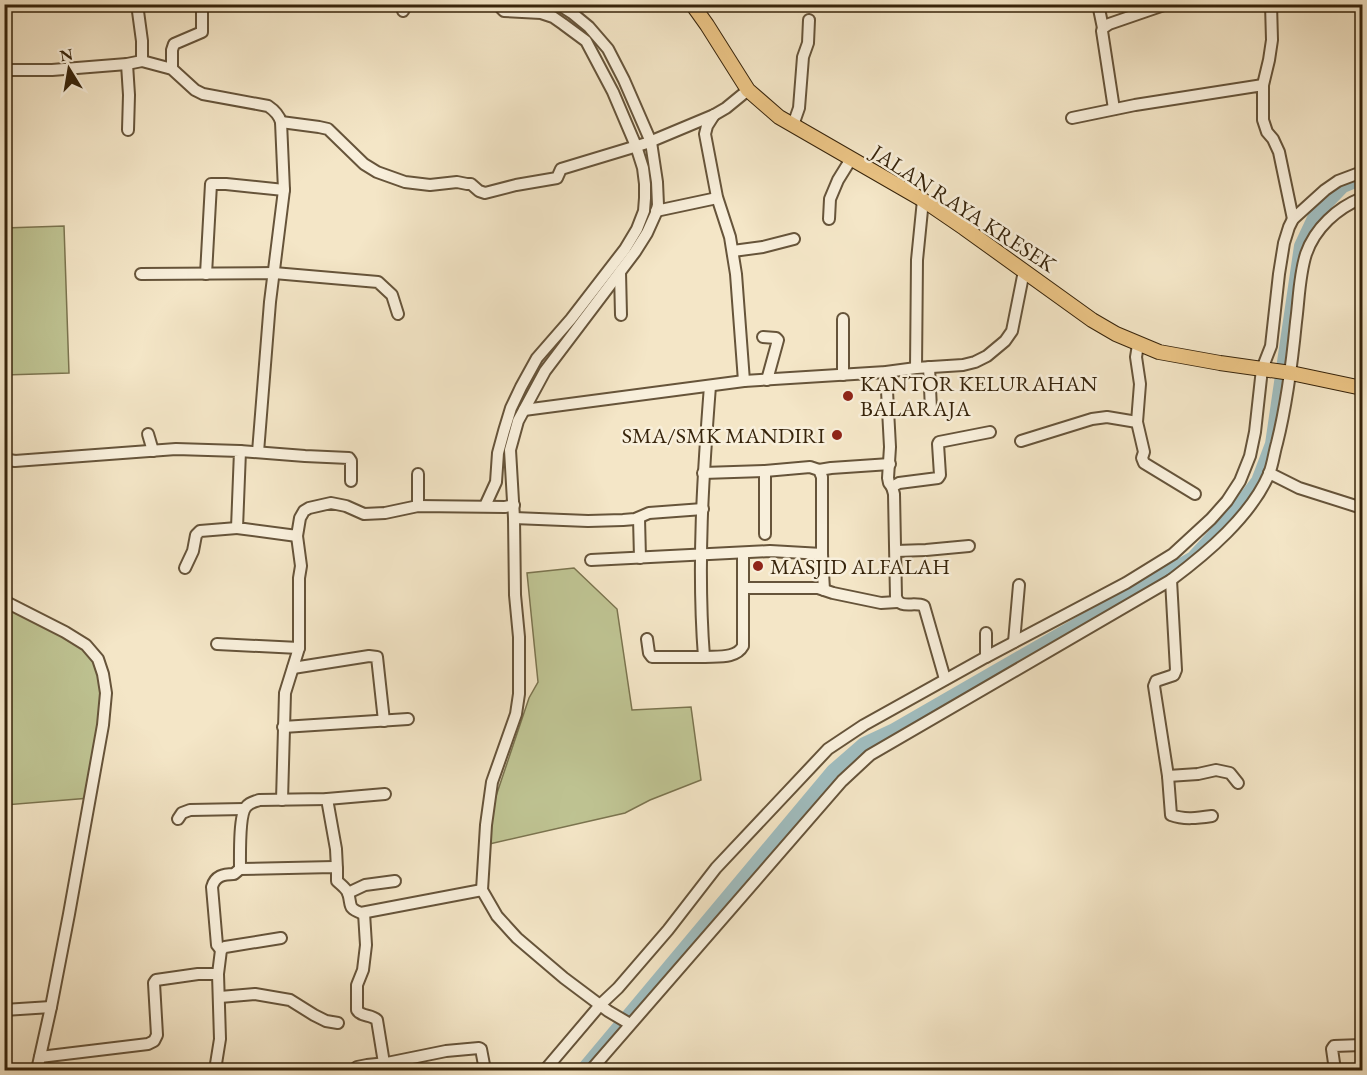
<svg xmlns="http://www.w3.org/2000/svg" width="1367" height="1075" viewBox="0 0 1367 1075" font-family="'EB Garamond',serif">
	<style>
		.green { fill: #bfc493; stroke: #7b744f; stroke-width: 1.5 }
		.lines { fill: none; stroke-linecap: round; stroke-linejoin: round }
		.river { stroke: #a0bdbf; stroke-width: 14 }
		.minor-casing { stroke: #66543a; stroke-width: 14 }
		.major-casing { stroke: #37240b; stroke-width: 16 }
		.minor { stroke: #f8efdb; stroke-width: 10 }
		.major { stroke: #eac384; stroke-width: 14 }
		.poi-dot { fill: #8f2418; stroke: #f8efdb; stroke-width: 2 }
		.labels { text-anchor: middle; stroke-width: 5; stroke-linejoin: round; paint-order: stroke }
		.street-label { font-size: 22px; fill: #37240b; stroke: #f8efdb }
		.poi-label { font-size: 22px; fill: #37240b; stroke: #f8efdb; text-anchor: start }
	</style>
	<rect width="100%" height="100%" fill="#f4e6c7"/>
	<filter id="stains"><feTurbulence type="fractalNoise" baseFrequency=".00333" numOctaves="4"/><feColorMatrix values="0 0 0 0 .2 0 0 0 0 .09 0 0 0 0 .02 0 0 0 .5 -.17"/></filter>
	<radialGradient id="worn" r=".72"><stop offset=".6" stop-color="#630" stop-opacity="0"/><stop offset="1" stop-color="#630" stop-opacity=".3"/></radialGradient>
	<!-- green -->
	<g class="green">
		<polygon points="64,226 69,373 5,375 5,228"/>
		<polygon points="574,568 617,609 632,710 691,707 701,780 650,800 625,813 485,845 492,808 529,698 538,682 527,573"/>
		<polygon points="5,601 75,634 100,664 105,708 90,798 5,805"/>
	</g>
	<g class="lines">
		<!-- river -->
		<polyline class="river" points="583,1070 833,771 864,744 894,730 1193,558 1232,516 1258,481 1272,444 1301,246 1316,214 1343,186 1362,178"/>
		<defs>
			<g id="minor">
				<polyline points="137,4 142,41 142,61"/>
				<polyline points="558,4 572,13 589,27 608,49 624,80 651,142 657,182 658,205 656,213 647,233 635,252 545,371 518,421 510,450 514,518 515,595 519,637 519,694 516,714 492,782 486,825 482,890 497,916 517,938 564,978 608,1011 630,1024"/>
				<polyline points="1098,4 1103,28"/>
				<polyline points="403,11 407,4"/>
				<polyline points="127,64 129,95 128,130"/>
				<polyline points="172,69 172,50 174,44 202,32 202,4"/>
				<path d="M4,70H52L127,64L142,61L172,69L195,90L203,94L268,106C274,110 279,115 281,122L284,190L270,302L258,452"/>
				<polyline points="1263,85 1269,60 1272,40 1271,4"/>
				<polyline points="1114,109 1102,31 1103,28 1109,24 1167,4"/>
				<polyline points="714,115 707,126 705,134 717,197 730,237 736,274 744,381"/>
				<polyline points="1072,118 1135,105 1263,85 1263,120 1267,132 1273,139 1279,152 1293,219"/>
				<polyline points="281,122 319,127 328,129 364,164 377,172 405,182 430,185 457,182 467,184 471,184 479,191 485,193 516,185 557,178 561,169 647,143 714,115 726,108 748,90"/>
				<polyline points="793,125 799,108 803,57 808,43 809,20"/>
				<polyline points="656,211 717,198"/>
				<polyline points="829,219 830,199 838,180 851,159"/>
				<polyline points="733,251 763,247 794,239"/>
				<polyline points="620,272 621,315"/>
				<polyline points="141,274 274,273 378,282 392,295 398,314"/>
				<polyline points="206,274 211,184 226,184 284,190"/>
				<polyline points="763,337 776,338 778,340 767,380"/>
				<polyline points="1138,345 1136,357 1140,384 1137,422 1144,452 1142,458 1144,463 1195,494"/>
				<polyline points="929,367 931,409"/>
				<polyline points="916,368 917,260 923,200"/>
				<polyline points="886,372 890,447 888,478 889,483 892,487"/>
				<polyline points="843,375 843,319"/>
				<polyline points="524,410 744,381 886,372 916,368 963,365 975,362 987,356 1005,341 1012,331 1024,271"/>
				<polyline points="148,434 153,451"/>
				<polyline points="1021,441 1092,419 1107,417 1137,422"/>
				<polyline points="240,451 305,456 349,458 351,461 351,481"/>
				<polyline points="4,455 9,460 15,461 176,449 240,451 237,528 297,536 300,518 304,511 309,508 331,503 346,506 364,514 385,513 418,506 505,507 514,505"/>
				<polyline points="819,470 831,468 890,464"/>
				<polyline points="765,471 765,534"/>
				<polyline points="1269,473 1299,488 1362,508"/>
				<polyline points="418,474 418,506"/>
				<polyline points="485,506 496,482 498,453 504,431 511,408 521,387 537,358 571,319 625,249 637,229 644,211 645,198 645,184 643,168 636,146 613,92 586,41 563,24 553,17 541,13 504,11 501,8 500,4"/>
				<polyline points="514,518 588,521 623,520 635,519 649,513 703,509"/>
				<polyline points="639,518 640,558"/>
				<polyline points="896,551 926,550 969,546"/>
				<polyline points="822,554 824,590"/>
				<polyline points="591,560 770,551 822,554 822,477 819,470 810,467 765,471 703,473"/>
				<polyline points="185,568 193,551 196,535 200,531 237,528"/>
				<path d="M1171,580L1176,670L1174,675L1156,681L1154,686L1168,776L1171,815C1184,820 1198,818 1212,816"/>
				<polyline points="743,588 818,588 833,593 881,603 897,602"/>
				<polyline points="4,601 65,632 86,645 98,659 103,674 106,693 103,725 69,914 51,1007 37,1070"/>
				<path d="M647,639L649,653L652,657H704C697,566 703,476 710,386"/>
				<polyline points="1014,642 1019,585"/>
				<polyline points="217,644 299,648"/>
				<path d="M704,657C717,656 736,659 743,646V553"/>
				<polyline points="986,657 986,633"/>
				<polyline points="293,668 369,656 377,657 384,721"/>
				<path d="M945,679L924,606C914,601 900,610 896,597L894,494L892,487L899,483L938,478L940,475L938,444L939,442L990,432"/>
				<polyline points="283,727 408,719"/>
				<polyline points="1168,776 1198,774 1216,770 1230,773 1238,783"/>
				<polyline points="327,799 336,849 337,869"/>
				<polyline points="282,800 285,693 299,648 299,578 301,566 297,536"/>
				<polyline points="178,819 182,813 190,810 244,809"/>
				<path d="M240,869C240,856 239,815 246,807C250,802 254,802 259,800L327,799L385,794"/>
				<polyline points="348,893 365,885 395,881"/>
				<path d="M364,913L366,945L363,970L357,985V1010C361,1017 371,1014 377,1020L384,1063"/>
				<path d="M221,950L217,945L212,887C215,876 223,874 234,874L240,869L334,867L337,869V881C341,885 346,888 348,893C352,905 347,908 361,913L482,890"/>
				<polyline points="220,997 255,994 290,1000 314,1015 326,1021 338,1023"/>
				<polyline points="4,1010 51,1007"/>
				<polyline points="40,1057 148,1044 154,1041 157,1035 154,983 156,980 198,974 218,974"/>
				<polyline points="215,1070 220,1039 218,974 221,950 225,947 281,938"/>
				<polyline points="353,1070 357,1067 367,1065 387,1063 446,1051 479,1048 481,1049 485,1070"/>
				<polyline points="545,1070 601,1004 618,988 668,930 716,868 828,749 864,725 986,657 1126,583 1173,554 1211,519 1227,501 1240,481 1250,456 1255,432 1262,369 1271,346 1279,274 1284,243 1289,227 1293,219 1325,190 1338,181 1362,172"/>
				<path d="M591,1070L842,781L870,755L1171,580C1207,553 1251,516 1269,474C1273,464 1274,453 1277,443C1287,403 1292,363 1296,322C1299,300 1299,276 1306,254C1315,228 1337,208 1362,198"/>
				<polyline points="1335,1070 1332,1049 1334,1046 1362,1045"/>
			</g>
			<polyline id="major" points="692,4 707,25 748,90 779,117 923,200 964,228 1092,320 1116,334 1159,352 1220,363 1291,373 1362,388"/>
		</defs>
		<!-- minor casing -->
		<use href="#minor" class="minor-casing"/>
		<!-- major casing -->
		<use href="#major" class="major-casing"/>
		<!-- minor -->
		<use href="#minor" class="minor"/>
		<!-- major -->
		<use href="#major" class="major"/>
	</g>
	<!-- markers -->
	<g class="poi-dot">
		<circle cx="848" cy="396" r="6"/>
		<circle cx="837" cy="435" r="6"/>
		<circle cx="758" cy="566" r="6"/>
	</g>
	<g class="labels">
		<!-- street labels -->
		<g class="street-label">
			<text transform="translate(964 208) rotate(33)" y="8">JALAN RAYA KRESEK</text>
		</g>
		<!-- poi labels -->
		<g class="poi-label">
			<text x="860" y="391">KANTOR KELURAHAN<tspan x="860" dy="25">BALARAJA</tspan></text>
			<text x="825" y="443" text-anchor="end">SMA/SMK MANDIRI</text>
			<text x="770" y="574">MASJID ALFALAH</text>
		</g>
	</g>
	<!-- margin -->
	<rect width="1367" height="1075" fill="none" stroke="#f4e6c7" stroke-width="24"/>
	<rect x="6" y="6" width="1355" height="1063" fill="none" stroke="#37240b" stroke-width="3"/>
	<rect x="12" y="12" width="1343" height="1051" fill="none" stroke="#37240b" stroke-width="1.5"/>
	<!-- north arrow -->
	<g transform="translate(69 69) rotate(349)" stroke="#f8efdb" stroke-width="4.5" paint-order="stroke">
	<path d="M0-4.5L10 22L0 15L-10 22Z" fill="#37240b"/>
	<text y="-9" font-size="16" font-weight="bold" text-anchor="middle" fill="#37240b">N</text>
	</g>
	<rect width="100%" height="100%" filter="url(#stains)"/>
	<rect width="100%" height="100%" fill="url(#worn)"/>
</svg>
